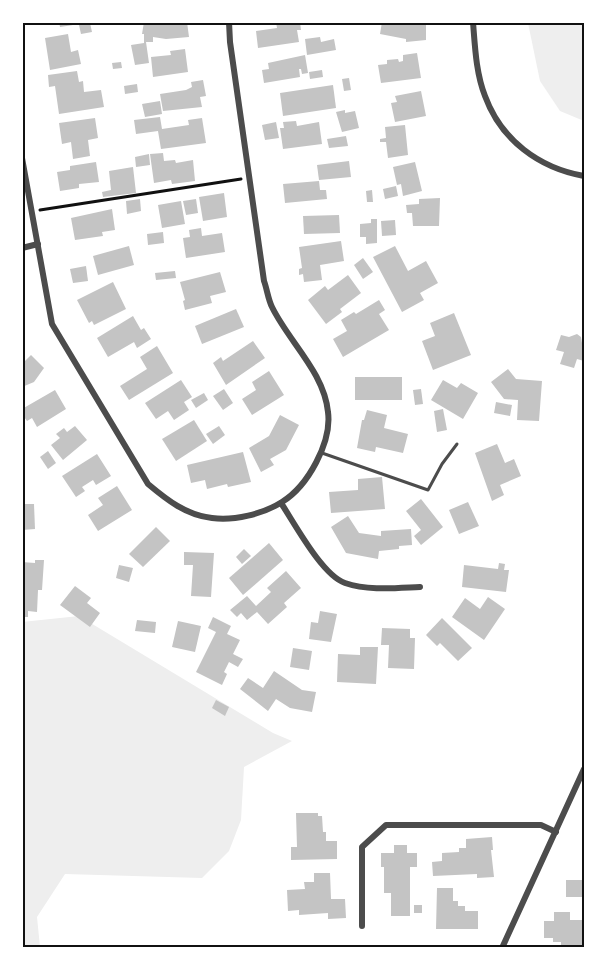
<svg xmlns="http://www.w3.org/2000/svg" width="607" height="970" viewBox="0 0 607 970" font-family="'Fira Sans Condensed',sans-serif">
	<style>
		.green { fill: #eee }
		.building { fill: #c4c4c4 }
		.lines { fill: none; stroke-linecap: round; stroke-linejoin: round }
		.path { stroke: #111; stroke-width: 3 }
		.service { stroke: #4c4c4c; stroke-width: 3 }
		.minor { stroke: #4c4c4c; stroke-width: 6 }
		.neatline { fill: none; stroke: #111; stroke-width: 2 }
	</style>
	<rect width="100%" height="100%" fill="#fff"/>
	<!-- green -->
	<g class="green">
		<polygon points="528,23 584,23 584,121 560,111 540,81"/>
		<polygon points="79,616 273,733 292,741 244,767 241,820 229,851 202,878 65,874 37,917 40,947 23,947 22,622"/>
	</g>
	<!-- building -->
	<g class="building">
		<polygon points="59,22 72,22 73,25 60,27"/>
		<polygon points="144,22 187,22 189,37 166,39 153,37 153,42 146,42 149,63 135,65 131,45 144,43 144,34 142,34"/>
		<polygon points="276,22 300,22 301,30 297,30 299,42 258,48 256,31 277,28"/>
		<polygon points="382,22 426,22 426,40 406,42 406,39 380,34"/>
		<polygon points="90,23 92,32 81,34 79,25"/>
		<polygon points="68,34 71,52 78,50 81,64 50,70 45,38"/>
		<polygon points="320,37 321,42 334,39 336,50 307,55 305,39"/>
		<polygon points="185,49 188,72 153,77 151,57 171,55 170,51"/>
		<polygon points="417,53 421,78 381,83 378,65 387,64 387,60 398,59 399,62 403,61 403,55"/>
		<polygon points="305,55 308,73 302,74 301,69 299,69 300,77 264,83 262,70 269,69 268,63"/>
		<polygon points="121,62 122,68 113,69 112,63"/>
		<polygon points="322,70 323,77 310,79 309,72"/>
		<polygon points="77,71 79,82 83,81 84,92 101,90 104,107 59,114 55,86 49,87 48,75"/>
		<polygon points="349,78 351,90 344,91 342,79"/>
		<polygon points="203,80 206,96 200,97 202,107 163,111 160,94 186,90 192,87 191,82"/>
		<polygon points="137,84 138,92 125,94 124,86"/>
		<polygon points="333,85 336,108 283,116 280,93"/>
		<polygon points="421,91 426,116 395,122 391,103 397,102 395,96"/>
		<polygon points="160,101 162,114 145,117 142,104"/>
		<polygon points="345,110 345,113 355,111 359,128 342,132 336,112"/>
		<polygon points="160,117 162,129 189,125 188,120 202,118 206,143 161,149 158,131 136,134 134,120"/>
		<polygon points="95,118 98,138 88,140 90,156 73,159 71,142 62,144 59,123"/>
		<polygon points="296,121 297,126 319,122 322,144 283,149 280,128 284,128 283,122"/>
		<polygon points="276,122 279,138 265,140 262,125"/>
		<polygon points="405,125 408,155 388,158 386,142 380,142 380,139 386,138 385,127"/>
		<polygon points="346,136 348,146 329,148 327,139"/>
		<polygon points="163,153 164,161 175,160 176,163 193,160 195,181 172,184 171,180 154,183 150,154"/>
		<polygon points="149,154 150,165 136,167 135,157"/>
		<polygon points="349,161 351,177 319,180 317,165"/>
		<polygon points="96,162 99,182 79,184 79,188 60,191 57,172 70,170 70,166"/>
		<polygon points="415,162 422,191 403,196 401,184 397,185 393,167"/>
		<polygon points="133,167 136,193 103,197 102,192 111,190 109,171"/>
		<polygon points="319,181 320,190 326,190 327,199 285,203 283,184"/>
		<polygon points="396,186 398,196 385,199 383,189"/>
		<polygon points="372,190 373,202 367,202 366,191"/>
		<polygon points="224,193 227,217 203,221 199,197"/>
		<polygon points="440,198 439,226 413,226 412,213 407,213 406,205 419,204 419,199"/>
		<polygon points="140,199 141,211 127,214 126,201"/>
		<polygon points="196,199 198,213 186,215 183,201"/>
		<polygon points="181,201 185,224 162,228 158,205"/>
		<polygon points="112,209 115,230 102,232 103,236 75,240 71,218"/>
		<polygon points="339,215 340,233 304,234 303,216"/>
		<polygon points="371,219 377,219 377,243 366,244 366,237 360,237 360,224 371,223"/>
		<polygon points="395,220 396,235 382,236 381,221"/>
		<polygon points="201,228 202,236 222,233 225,252 186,258 183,238 190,237 189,230"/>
		<polygon points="163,232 164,243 148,245 147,234"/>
		<polygon points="341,241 344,261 320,265 322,280 304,282 303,274 299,275 299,269 302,268 299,247"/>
		<polygon points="129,246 134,265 98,275 93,256"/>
		<polygon points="395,246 408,271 426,261 438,283 420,293 424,300 402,312 373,257"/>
		<polygon points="363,258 373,272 363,279 354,265"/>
		<polygon points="86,266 88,281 73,283 70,269"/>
		<polygon points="175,271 176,278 156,280 155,273"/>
		<polygon points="220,272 226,292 210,296 212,303 185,310 183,301 185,300 180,282"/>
		<polygon points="348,275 361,293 340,309 342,312 326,324 308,300 325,286 328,290"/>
		<polygon points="113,282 126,309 94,325 92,321 89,323 77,300"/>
		<polygon points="379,300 385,310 379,314 389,330 343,357 333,339 347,331 341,320 354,312 356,314"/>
		<polygon points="236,309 244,327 202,344 195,326"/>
		<polygon points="454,313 471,355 433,370 422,341 435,336 430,323"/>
		<polygon points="133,316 141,330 144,328 151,339 137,348 134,342 108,357 97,338"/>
		<polygon points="577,334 581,337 582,343 584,344 584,361 577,359 574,368 560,364 564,352 556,350 561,335 569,337"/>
		<polygon points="253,341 265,358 226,385 213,363 221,357 223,361"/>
		<polygon points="157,346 173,373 129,400 120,386 147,369 140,357"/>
		<polygon points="31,355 44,368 34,382 22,387 22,364"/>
		<polygon points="508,369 516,379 542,381 539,421 517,420 518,400 504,399 491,382"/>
		<polygon points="269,371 284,395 252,415 242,399 256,390 252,382"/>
		<rect x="355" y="377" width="47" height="23"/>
		<polygon points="181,380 192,397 184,402 189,410 174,420 168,411 156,419 145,403"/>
		<polygon points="443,380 457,388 461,383 478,393 463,419 431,400"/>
		<polygon points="224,389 233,403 223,410 213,396"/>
		<polygon points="421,389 423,404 415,405 413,390"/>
		<polygon points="55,390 66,409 37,427 32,418 27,421 22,414 22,409"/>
		<polygon points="204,393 208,400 196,408 191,400"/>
		<polygon points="496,402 512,405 510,416 494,413"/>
		<polygon points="443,409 447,430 437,432 434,411"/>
		<polygon points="367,410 387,415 384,428 408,434 403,453 376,447 375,452 357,448 362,420 364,420"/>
		<polygon points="280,415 299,425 286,450 270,459 274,465 261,472 249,448 269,436"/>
		<polygon points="194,420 207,441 176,461 162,439"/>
		<polygon points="75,426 87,440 63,460 51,445 60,438 56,434 64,428 67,432"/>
		<polygon points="219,426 225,435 213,444 206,434"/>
		<polygon points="497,444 505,463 514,459 521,476 500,485 504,495 492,501 475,453"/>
		<polygon points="48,451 56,463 48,469 40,457"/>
		<polygon points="243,452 251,482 228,487 227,484 207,489 205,480 191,483 187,465"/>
		<polygon points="97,454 111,476 96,485 93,480 82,487 85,491 76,497 62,476"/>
		<polygon points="382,477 385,509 331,513 329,492 358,490 358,479"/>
		<polygon points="117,486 132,510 98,531 88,515 103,505 98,498"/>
		<polygon points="421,499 443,527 421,545 414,536 421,530 406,511"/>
		<polygon points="468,502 479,526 459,534 449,510"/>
		<polygon points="22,504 34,504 35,529 22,530"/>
		<polygon points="348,516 359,533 381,536 381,531 411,529 412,545 399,546 399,549 379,551 378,559 346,553 331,527"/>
		<polygon points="156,527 170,541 143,567 129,554"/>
		<polygon points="269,543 283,560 243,595 229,578"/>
		<polygon points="244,549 251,556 242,564 236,557"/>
		<polygon points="184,552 214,553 211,597 191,596 193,565 184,565"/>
		<polygon points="35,560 44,560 42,590 38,590 37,612 28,611 28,617 22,617 22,562 35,563"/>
		<polygon points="499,563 505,564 504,570 509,570 506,592 462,587 464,565 498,569"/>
		<polygon points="119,565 133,568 129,582 116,578"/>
		<polygon points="286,571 301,588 284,603 287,607 268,624 257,612 247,620 241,613 237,617 230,610 247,596 256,606 271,592 267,588"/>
		<polygon points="75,586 91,598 87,603 100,613 90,627 60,605"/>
		<polygon points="488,597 505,609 484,640 452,617 465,598 480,609"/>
		<polygon points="320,611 337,614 331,642 309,639 311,622 318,623"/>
		<polygon points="213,617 231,626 227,634 240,640 233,654 243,659 238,667 229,662 224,672 227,674 222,685 196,672 216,632 208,628"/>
		<polygon points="442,618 472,648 458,661 440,643 437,646 426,635"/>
		<polygon points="137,620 156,622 155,633 135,631"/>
		<polygon points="178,621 201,626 195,652 172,647"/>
		<polygon points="382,628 410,629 410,638 415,638 414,669 388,668 389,645 381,645"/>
		<polygon points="360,647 378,647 376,684 337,682 338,654 360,655"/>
		<polygon points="293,648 312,651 309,670 290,667"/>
		<polygon points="274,671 302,690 316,692 312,712 290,708 276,699 268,711 240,689 248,678 263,688"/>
		<polygon points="216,700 229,707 225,716 212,708"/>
		<polygon points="296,813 318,813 318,816 322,816 323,832 326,832 326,841 337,841 337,859 291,860 291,847 297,847"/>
		<polygon points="492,837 493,850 491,850 494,877 477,878 477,874 433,876 432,862 442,861 442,853 459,852 459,848 466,848 466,839"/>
		<polygon points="394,845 407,845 407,853 417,853 417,867 410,867 410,916 391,916 391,893 384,893 384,867 381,867 381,853 394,853"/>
		<polygon points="582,851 584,851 584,897 566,897 566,880 582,880"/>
		<polygon points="314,873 330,873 331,899 345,899 346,918 328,919 328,913 299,915 299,910 288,911 287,890 305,889 304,882 314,882"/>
		<polygon points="437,888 453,888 453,901 458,901 458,906 465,906 465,911 478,911 478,929 436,929"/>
		<rect x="414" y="905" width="8" height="8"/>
		<polygon points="554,912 570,912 570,920 582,920 582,948 561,948 561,942 553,942 553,938 544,938 544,921 554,921"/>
	</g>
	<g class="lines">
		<!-- path -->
		<polyline class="path" points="40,210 241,179"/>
		<!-- service -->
		<polyline class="service" points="322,453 428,490 442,464 457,444"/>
		<!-- minor -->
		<g class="minor">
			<path d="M473,22C475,47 476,73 485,96C501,140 539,168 584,176"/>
			<path d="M22,158L52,324L148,484C167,500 186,515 212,518C234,521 263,514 282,502C308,486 332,442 328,412C324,372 289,342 272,307C268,299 267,289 264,281L230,42L229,22"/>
			<polyline points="22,248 38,244"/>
			<path d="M281,503C295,524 322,575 345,583C368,591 396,588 420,587"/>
			<polyline points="362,926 362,847 386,825 541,825 556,832"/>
			<polyline points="502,948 584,769"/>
		</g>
	</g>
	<!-- border -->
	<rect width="607" height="970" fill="none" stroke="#ffffff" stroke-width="48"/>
	<rect x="24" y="24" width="559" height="922" class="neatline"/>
</svg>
